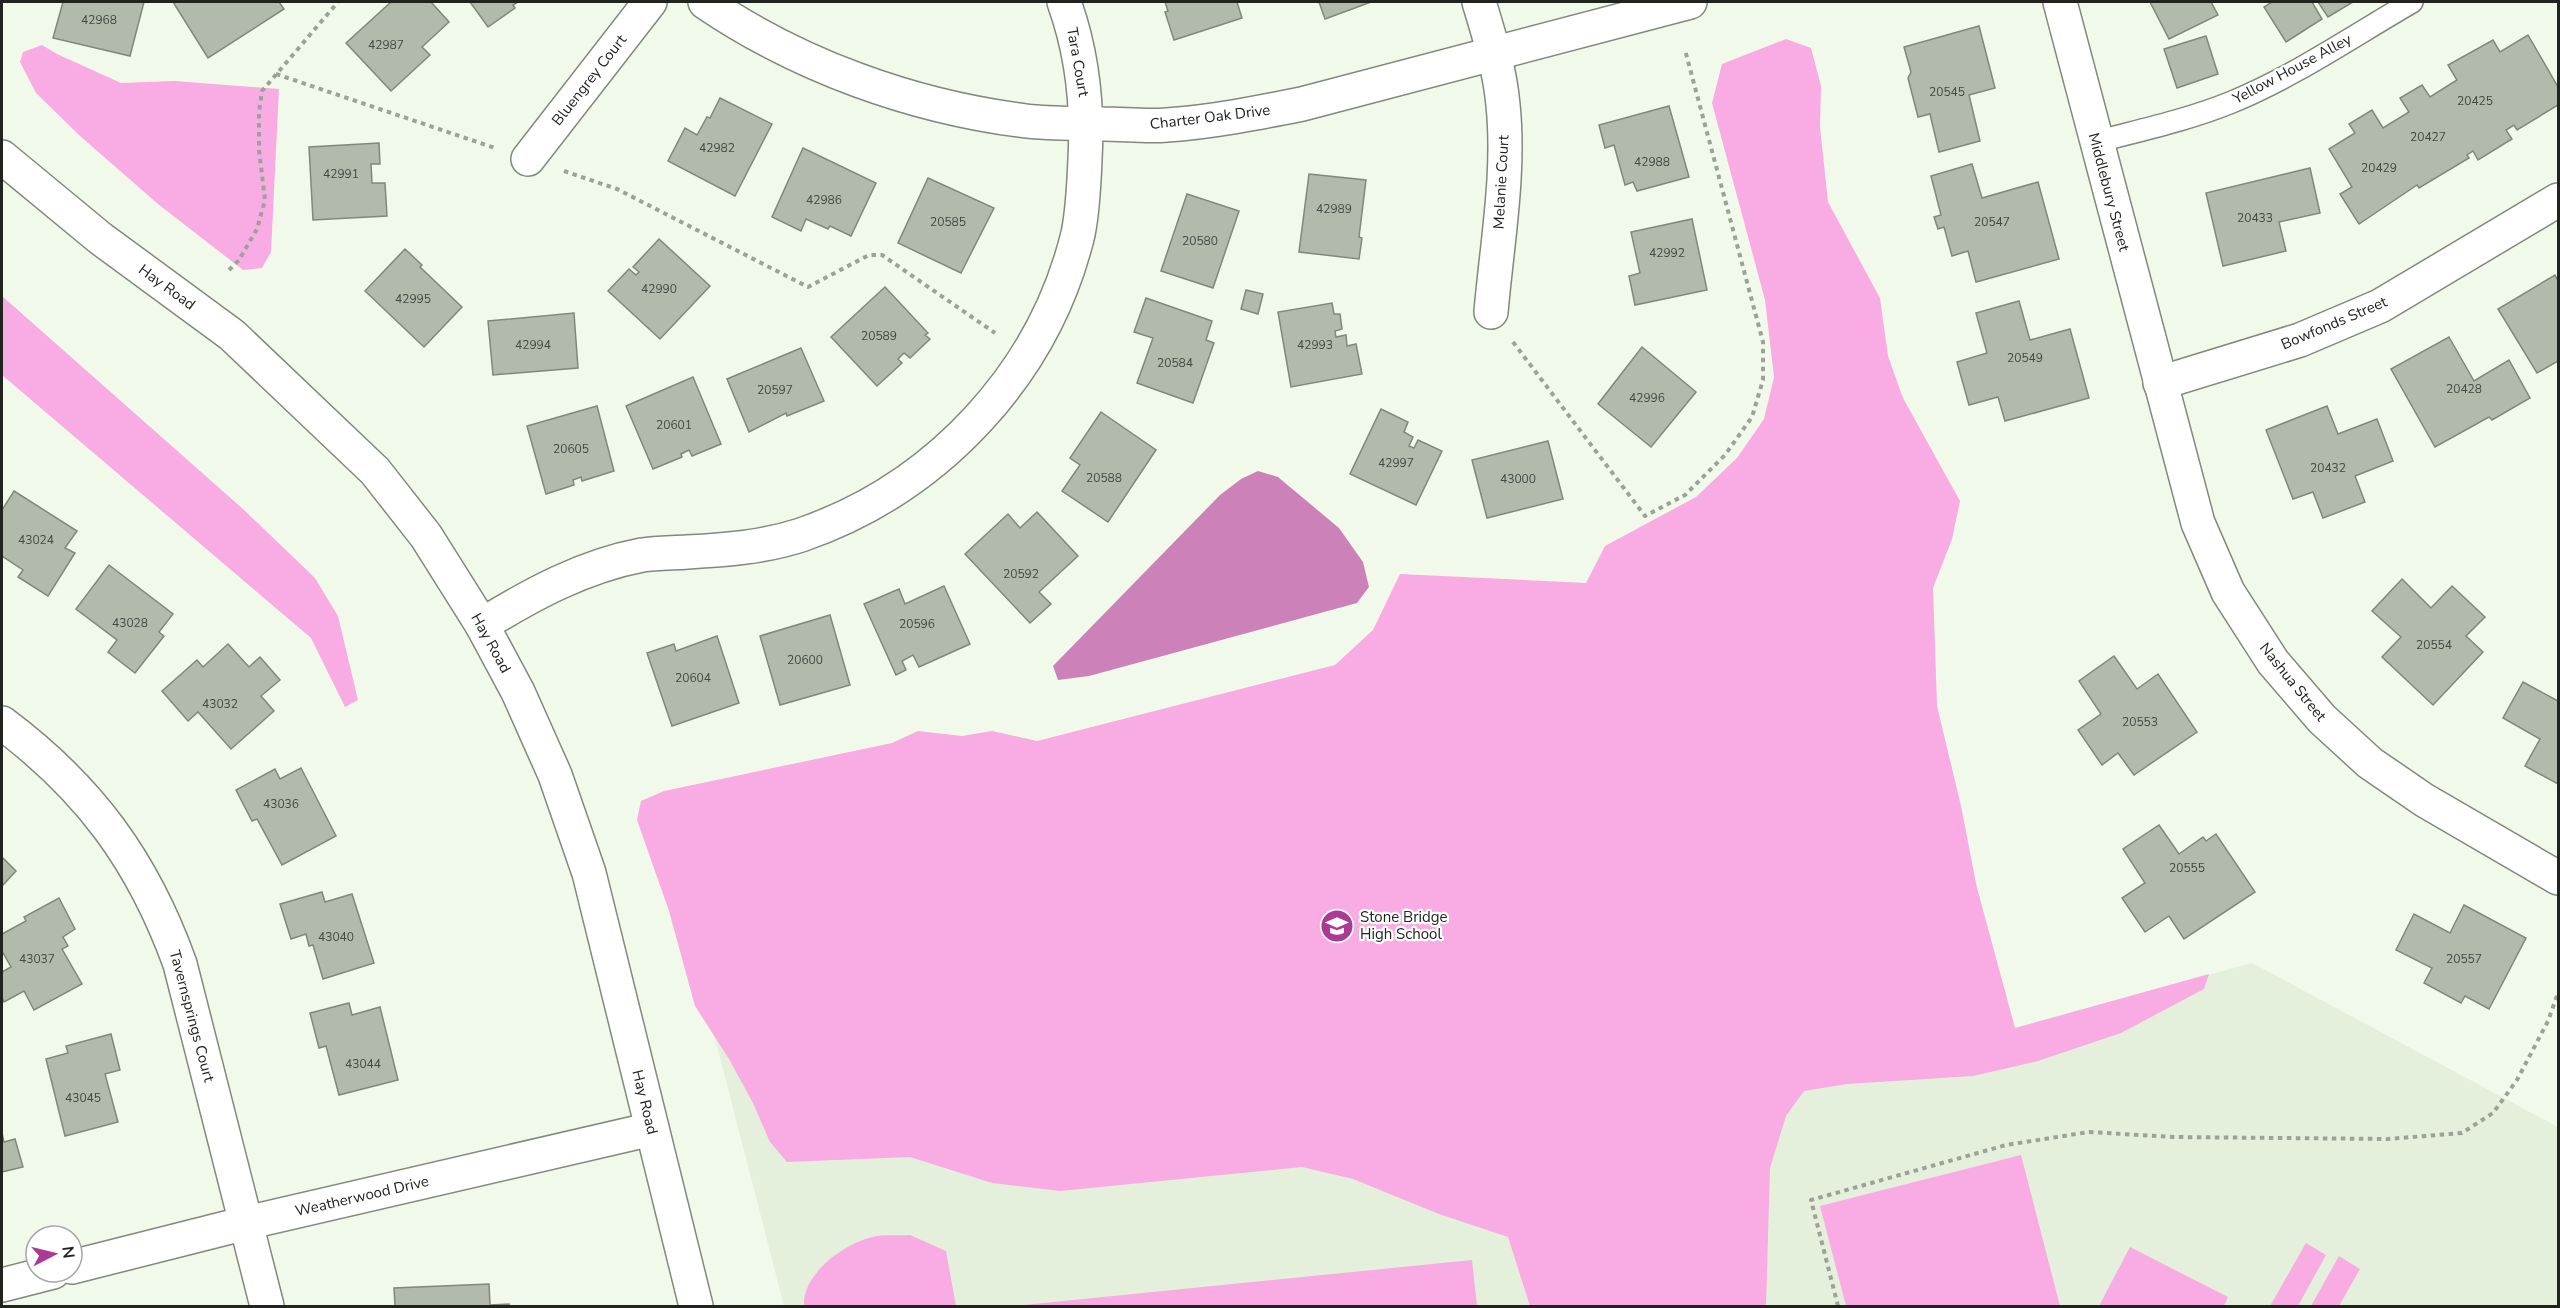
<svg xmlns="http://www.w3.org/2000/svg" width="2560" height="1308" viewBox="0 0 2560 1308" font-family="'Nunito Sans',sans-serif">
	<style>
		.built { fill: #e4f0db }
		.green { fill: #f9abe3 }
		.water { fill: #cc82b8 }
		.building { fill: #b2baac; stroke: #81887b; stroke-width: 1.5 }
		.lines { fill: none; stroke-linecap: round; stroke-linejoin: round }
		.lane-casing { stroke: #82897c; stroke-width: 24 }
		.street-casing { stroke: #82897c; stroke-width: 36 }
		.secondary-casing { stroke: #82897c; stroke-width: 36 }
		.path { stroke: #9ca297; stroke-width: 4; stroke-dasharray: 4.5 4.5; stroke-linecap: butt }
		.lane { stroke: #fff; stroke-width: 21 }
		.street { stroke: #fff; stroke-width: 33 }
		.secondary { stroke: #fff; stroke-width: 33 }
		.labels { text-anchor: middle; stroke-width: 4.5; stroke-linejoin: round; paint-order: stroke }
		.number-label { font-size: 12px; fill: #444942 }
		.street-label { font-size: 15px; fill: #20231e; stroke: #fff }
		.poi-label { font-size: 15px; fill: #20231e; stroke: #fff; text-anchor: start }
	</style>
	<rect width="100%" height="100%" fill="#f1f9eb"/>
	<!-- built -->
	<polygon class="built" points="663,836 1977,888 2015,1028 2252,963 2558,1127 2558,1306 784,1306"/>
	<!-- green -->
	<g class="green">
		<polygon points="1786,39 1811,48 1821,86 1820,127 1828,202 1880,298 1888,356 1903,398 1960,501 1952,539 1933,588 1937,706 1961,806 1977,888 2015,1028 2209,974 2204,989 2121,1033 2038,1061 1973,1076 1847,1084 1804,1091 1786,1116 1770,1168 1766,1306 1530,1306 1508,1237 1439,1214 1353,1179 1302,1167 1060,1191 992,1183 910,1157 787,1162 770,1142 753,1103 729,1059 695,1006 669,911 637,820 641,801 664,791 892,743 918,731 962,736 992,731 1037,741 1335,665 1373,630 1400,574 1586,583 1605,546 1696,497 1737,458 1764,419 1774,377 1765,300 1712,103 1722,64"/>
		<polygon points="42,45 57,54 121,83 174,81 279,89 271,252 262,268 243,270 158,204 80,136 36,93 20,62 23,52"/>
		<polygon points="2,296 243,509 315,578 338,616 358,700 345,707 311,638 2,375"/>
		<polygon points="2021,1155 2060,1306 1846,1306 1820,1206"/>
		<path d="M910,1235L946,1251L956,1306H804C802,1274 844,1244 872,1237C884,1234 898,1236 910,1235Z"/>
		<polygon points="2306,1243 2326,1255 2298,1306 2270,1306"/>
		<polygon points="2130,1247 2228,1297 2224,1306 2099,1306"/>
		<polygon points="2339,1256 2360,1269 2339,1306 2311,1306"/>
		<polygon points="1472,1260 1477,1306 1014,1306"/>
	</g>
	<!-- water -->
	<polygon class="water" points="1258,471 1278,477 1339,528 1363,562 1369,587 1357,603 1089,676 1058,680 1053,666 1220,495 1241,479"/>
	<!-- building -->
	<g class="building">
		<polygon points="63,2 144,2 130,56 53,38"/>
		<polygon points="173,2 279,2 284,9 208,58"/>
		<polygon points="391,2 431,2 449,22 422,47 430,55 391,91 346,43"/>
		<polygon points="470,2 518,2 513,5 515,8 488,27"/>
		<polygon points="1165,2 1237,2 1242,18 1174,40 1165,12 1168,11"/>
		<polygon points="1319,2 1371,2 1325,19"/>
		<polygon points="2150,2 2211,2 2218,15 2169,39"/>
		<polygon points="2272,2 2312,2 2322,19 2286,42 2264,7"/>
		<polygon points="2318,2 2353,2 2328,17"/>
		<polygon points="1979,26 1995,88 1969,95 1980,141 1939,152 1930,114 1918,117 1908,78 1911,72 1904,47"/>
		<polygon points="2528,35 2558,87 2558,105 2517,130 2514,125 2506,130 2512,139 2478,160 2473,151 2467,155 2469,158 2419,188 2417,185 2359,224 2340,194 2352,187 2329,149 2355,133 2349,124 2372,110 2383,128 2409,112 2400,98 2422,85 2430,97 2457,80 2448,65 2493,40 2500,52"/>
		<polygon points="2206,36 2218,74 2177,88 2164,49"/>
		<polygon points="720,98 772,124 735,196 668,161 685,128 697,135 707,117 710,118"/>
		<polygon points="1669,106 1689,177 1637,191 1633,182 1625,185 1614,145 1605,148 1599,125"/>
		<polygon points="379,143 380,164 371,164 372,183 385,183 387,216 313,220 309,147"/>
		<polygon points="803,148 876,183 851,236 830,226 828,229 806,219 801,231 772,217"/>
		<polygon points="1972,164 1982,198 2038,182 2059,259 1976,282 1968,251 1952,256 1944,227 1938,229 1934,217 1941,215 1931,176"/>
		<polygon points="2310,168 2320,213 2279,222 2286,251 2223,266 2206,193"/>
		<polygon points="1309,174 1366,180 1359,237 1362,238 1359,259 1299,252"/>
		<polygon points="928,178 994,208 961,273 898,243"/>
		<polygon points="1187,194 1239,211 1213,288 1161,271"/>
		<polygon points="1692,219 1707,290 1635,305 1629,276 1640,273 1631,232"/>
		<polygon points="659,239 710,286 660,339 608,291 629,269 636,275 639,272 633,267"/>
		<polygon points="405,249 422,265 420,267 462,307 424,347 365,291"/>
		<polygon points="2555,275 2558,281 2558,361 2537,373 2498,309"/>
		<polygon points="885,287 928,333 925,335 930,339 910,358 904,353 898,359 902,363 877,386 831,337"/>
		<polygon points="1246,290 1263,294 1258,314 1241,309"/>
		<polygon points="1146,298 1212,321 1206,340 1214,343 1193,403 1137,383 1153,338 1134,332"/>
		<polygon points="2019,301 2030,340 2070,329 2089,398 2005,421 1998,397 1969,405 1957,362 1987,353 1976,313"/>
		<polygon points="1332,303 1334,314 1340,314 1342,329 1335,331 1336,337 1346,335 1347,346 1356,344 1362,374 1291,387 1278,312"/>
		<polygon points="574,313 578,368 493,375 488,321"/>
		<polygon points="2449,337 2474,381 2509,360 2530,398 2492,420 2489,417 2435,447 2391,369"/>
		<polygon points="1642,347 1696,392 1651,447 1598,404"/>
		<polygon points="801,348 824,401 787,416 786,413 749,432 727,379"/>
		<polygon points="693,377 721,444 692,456 689,450 681,454 682,457 653,469 626,406"/>
		<polygon points="597,406 614,471 582,481 581,477 573,480 574,485 546,494 527,426"/>
		<polygon points="2327,406 2338,434 2377,419 2393,461 2355,476 2365,502 2323,518 2313,492 2293,499 2266,430"/>
		<polygon points="1381,409 1408,422 1404,432 1413,437 1409,446 1414,448 1418,440 1442,451 1416,505 1350,474"/>
		<polygon points="1101,412 1156,450 1108,522 1062,491 1080,465 1070,458"/>
		<polygon points="1548,441 1563,499 1487,518 1472,460"/>
		<polygon points="14,491 77,531 65,548 75,553 48,596 18,577 23,570 2,556 2,510"/>
		<polygon points="1037,512 1078,556 1039,592 1051,604 1030,623 965,554 1008,514 1020,528"/>
		<polygon points="109,565 173,614 159,632 164,636 135,673 108,652 117,640 76,609"/>
		<polygon points="2402,579 2431,608 2452,586 2485,617 2466,636 2483,652 2433,705 2382,657 2401,637 2372,611"/>
		<polygon points="944,586 970,644 919,667 913,655 902,661 906,670 896,675 864,604 899,589 905,604"/>
		<polygon points="830,615 850,685 780,705 760,636"/>
		<polygon points="717,636 739,703 672,726 647,653 674,644 676,651"/>
		<polygon points="228,644 249,667 260,657 280,680 261,696 274,711 231,749 198,712 188,721 162,691 197,660 203,667"/>
		<polygon points="2114,656 2137,689 2158,674 2197,732 2134,775 2118,753 2102,765 2078,730 2101,714 2079,681"/>
		<polygon points="2523,682 2558,701 2558,784 2525,766 2540,739 2503,718"/>
		<polygon points="301,768 336,836 282,865 257,819 252,821 236,790 275,769 280,779"/>
		<polygon points="2159,825 2179,854 2203,837 2206,841 2216,834 2255,892 2184,939 2169,916 2145,932 2122,898 2145,883 2123,849"/>
		<polygon points="2,857 16,871 2,886"/>
		<polygon points="322,892 325,902 352,894 374,963 323,979 313,945 309,946 306,934 291,939 280,904"/>
		<polygon points="59,898 75,929 63,937 68,946 62,949 82,984 34,1010 24,991 4,1002 2,997 2,972 11,967 2,951 2,934 26,921 24,917"/>
		<polygon points="2464,905 2526,938 2489,1009 2465,996 2461,1003 2424,983 2432,968 2396,950 2414,914 2450,933"/>
		<polygon points="349,1003 352,1015 380,1007 398,1080 339,1095 326,1046 319,1048 310,1013"/>
		<polygon points="111,1034 120,1070 105,1074 118,1122 65,1136 46,1059 68,1053 66,1046"/>
		<polygon points="2,1133 4,1142 15,1139 23,1167 2,1172"/>
		<polygon points="489,1284 490,1305 509,1304 510,1306 395,1306 394,1288"/>
	</g>
	<g class="lines">
		<defs>
			<path id="lane" d="M2096,142C2141,130 2188,120 2232,102C2295,76 2353,36 2412,2"/>
			<g id="street">
				<path d="M705,2C799,66 913,107 1026,121C1052,124 1078,123 1103,124C1124,124 1146,127 1167,125C1212,122 1257,113 1302,104L1690,2"/>
				<path d="M1479,2C1489,35 1500,70 1503,105C1510,173 1497,243 1491,312"/>
				<polyline points="2060,2 2198,523 2228,592 2273,662 2322,719 2370,763 2424,800 2558,878"/>
				<polyline points="528,159 650,2"/>
				<polyline points="2160,383 2300,340 2380,306 2558,200"/>
				<path d="M482,625C532,594 584,566 642,555C657,553 673,553 687,552C726,550 764,547 801,535C937,488 1044,374 1078,234C1083,210 1084,184 1085,159C1088,106 1082,52 1064,2"/>
				<path d="M2,723C89,788 143,861 180,964L267,1306"/>
				<polyline points="72,1267 246,1223 652,1129"/>
				<polyline points="2,1285 53,1272"/>
			</g>
			<polyline id="secondary" points="2,157 100,238 232,335 375,471 426,536 482,625 518,692 555,775 589,873 696,1306"/>
		</defs>
		<!-- lane casing -->
		<use href="#lane" class="lane-casing"/>
		<!-- street casing -->
		<use href="#street" class="street-casing"/>
		<!-- secondary casing -->
		<use href="#secondary" class="secondary-casing"/>
		<!-- path -->
		<g class="path">
			<polyline points="276,74 495,148"/>
			<polyline points="564,171 617,189 808,287 869,255 882,255 995,333"/>
			<polyline points="229,270 239,260 257,229 265,200 259,150 259,112 262,91 338,2"/>
			<polyline points="1513,342 1645,516 1685,495 1725,455 1752,417 1763,380 1763,342 1685,50"/>
			<polyline points="1838,1306 1811,1200 2006,1145 2089,1132 2173,1137 2388,1139 2462,1133 2493,1113 2517,1080 2548,1021 2558,993"/>
		</g>
		<!-- lane -->
		<use href="#lane" class="lane"/>
		<!-- street -->
		<use href="#street" class="street"/>
		<!-- secondary -->
		<use href="#secondary" class="secondary"/>
	</g>
	<!-- icons -->
	<defs>
		<symbol id="school-disc" viewBox="-11 -11 22 22"><circle r="9.5" fill="#ac3994" stroke="#fff"/><path d="M0-5L7-2L0 1L-7-2ZM-4 1L0 2.5L4 1V4Q0 6-4 4Z" fill="#fff"/></symbol>
	</defs>
	<g fill-rule="evenodd">
		<use href="#school-disc" x="1318" y="907" width="38" height="38"/>
	</g>
	<g class="labels">
		<!-- number labels -->
		<g class="number-label">
			<text x="99" y="24">42968</text>
			<text x="386" y="49">42987</text>
			<text x="1947" y="96">20545</text>
			<text x="2475" y="105">20425</text>
			<text x="2428" y="141">20427</text>
			<text x="717" y="152">42982</text>
			<text x="1652" y="166">42988</text>
			<text x="2379" y="172">20429</text>
			<text x="341" y="178">42991</text>
			<text x="824" y="204">42986</text>
			<text x="1334" y="213">42989</text>
			<text x="2255" y="222">20433</text>
			<text x="948" y="226">20585</text>
			<text x="1992" y="226">20547</text>
			<text x="1200" y="245">20580</text>
			<text x="1667" y="257">42992</text>
			<text x="659" y="293">42990</text>
			<text x="413" y="303">42995</text>
			<text x="879" y="340">20589</text>
			<text x="533" y="349">42994</text>
			<text x="1315" y="349">42993</text>
			<text x="2025" y="362">20549</text>
			<text x="1175" y="367">20584</text>
			<text x="2464" y="393">20428</text>
			<text x="775" y="394">20597</text>
			<text x="1647" y="402">42996</text>
			<text x="674" y="429">20601</text>
			<text x="571" y="453">20605</text>
			<text x="1396" y="467">42997</text>
			<text x="2328" y="472">20432</text>
			<text x="1104" y="482">20588</text>
			<text x="1518" y="483">43000</text>
			<text x="36" y="544">43024</text>
			<text x="1021" y="578">20592</text>
			<text x="130" y="627">43028</text>
			<text x="917" y="628">20596</text>
			<text x="2434" y="649">20554</text>
			<text x="805" y="664">20600</text>
			<text x="693" y="682">20604</text>
			<text x="220" y="708">43032</text>
			<text x="2140" y="726">20553</text>
			<text x="281" y="808">43036</text>
			<text x="2187" y="872">20555</text>
			<text x="336" y="941">43040</text>
			<text x="37" y="963">43037</text>
			<text x="2464" y="963">20557</text>
			<text x="363" y="1068">43044</text>
			<text x="83" y="1102">43045</text>
		</g>
		<!-- street labels -->
		<g class="street-label">
			<text transform="translate(1078 62) rotate(80)" y="5">Tara Court</text>
			<text transform="translate(2292 69) rotate(-28)" y="5">Yellow House Alley</text>
			<text transform="translate(589 80) rotate(-52)" y="5">Bluengrey Court</text>
			<text transform="translate(1210 117) rotate(-7)" y="5">Charter Oak Drive</text>
			<text transform="translate(1501 182) rotate(-87)" y="5">Melanie Court</text>
			<text transform="translate(2109 192) rotate(75)" y="5">Middlebury Street</text>
			<text transform="translate(167 287) rotate(36)" y="5">Hay Road</text>
			<text transform="translate(2334 323) rotate(-23)" y="5">Bowfonds Street</text>
			<text transform="translate(491 643) rotate(61)" y="5">Hay Road</text>
			<text transform="translate(2293 682) rotate(51)" y="5">Nashua Street</text>
			<text transform="translate(192 1016) rotate(75)" y="5">Tavernsprings Court</text>
			<text transform="translate(645 1102) rotate(76)" y="5">Hay Road</text>
			<text transform="translate(362 1196) rotate(-13)" y="5">Weatherwood Drive</text>
		</g>
		<!-- poi labels -->
		<g class="poi-label">
			<text x="1360" y="922">Stone Bridge<tspan x="1360" dy="17">High School</tspan></text>
		</g>
	</g>
	<!-- border -->
	<rect width="2560" height="1308" fill="none" stroke="#20231e" stroke-width="6"/>
	<!-- north arrow -->
	<g transform="translate(54 1254) rotate(83)"><circle r="28" fill="#ffffff" stroke="#a6a7a5" stroke-width="1.5"/>
	<path d="M0-4.5L10 22L0 15L-10 22Z" fill="#ac3994"/>
	<text y="-9" font-size="16" font-weight="bold" text-anchor="middle" fill="#20231e">N</text>
	</g>
</svg>
